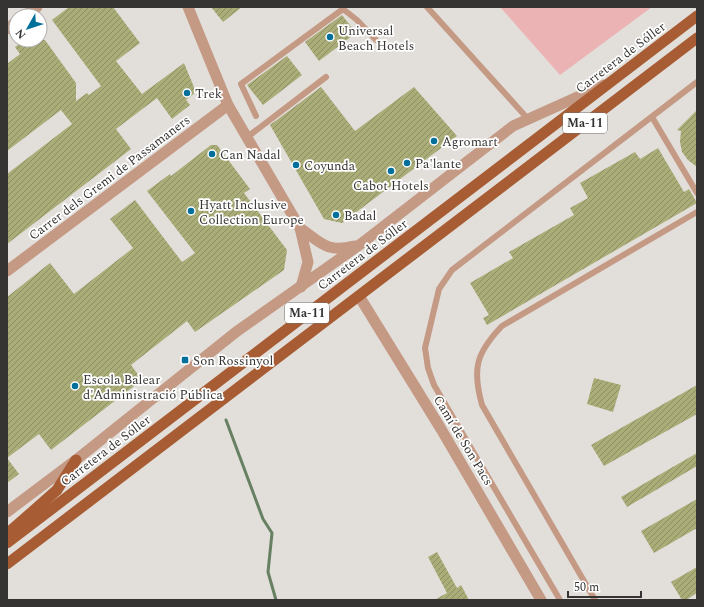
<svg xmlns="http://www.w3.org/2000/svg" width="704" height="607" viewBox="0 0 704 607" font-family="Spectral,serif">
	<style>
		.green { fill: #ecb3b4 }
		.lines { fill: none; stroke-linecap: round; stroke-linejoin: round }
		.stream { stroke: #678062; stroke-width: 3 }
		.building { fill: url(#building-hatch) }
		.service { stroke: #c59a85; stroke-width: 6 }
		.minor { stroke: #c59a85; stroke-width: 11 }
		.primary { stroke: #a75c33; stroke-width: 11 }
		.poi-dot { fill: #00709b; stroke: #fff; stroke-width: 1.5 }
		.labels { text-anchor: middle; stroke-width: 3.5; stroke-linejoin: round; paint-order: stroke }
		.shield { fill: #fff; stroke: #727170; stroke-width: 1 }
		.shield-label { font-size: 12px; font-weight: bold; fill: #353432 }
		.poi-label { font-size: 13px; fill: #353432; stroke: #fff; text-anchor: start }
		.street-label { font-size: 13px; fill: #353432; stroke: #fff }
	</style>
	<defs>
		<pattern id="building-hatch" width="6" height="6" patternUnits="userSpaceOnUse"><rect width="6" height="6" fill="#abad78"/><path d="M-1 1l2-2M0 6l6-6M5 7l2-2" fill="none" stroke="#8c8e63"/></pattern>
	</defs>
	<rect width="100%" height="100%" fill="#e2dfdb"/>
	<!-- green -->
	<polygon class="green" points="500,7 652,7 560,75"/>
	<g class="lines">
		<!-- stream -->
		<polyline class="stream" points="226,420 263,519 272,533 268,572 276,600"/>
	</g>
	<!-- building -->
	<g class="building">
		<polygon points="69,7 113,7 140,43 116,61 142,94 184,63 196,92 186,100 190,105 172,119 157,98 116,129 131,149 7,244 7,174 72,124 61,110 7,151 7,64 20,54 15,47 25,40 45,40 76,83 76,101 87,93 89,95 101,86 52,20"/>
		<polygon points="211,7 242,7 223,22"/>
		<polygon points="342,15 356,33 319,61 305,42"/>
		<polygon points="287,56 302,75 263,105 247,85"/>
		<polygon points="321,87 355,131 414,87 457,136 342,223 324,219 270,125"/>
		<polygon points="697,110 697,167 688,160 682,152 680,142 681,131 677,130"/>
		<polygon points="211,145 217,145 250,189 244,193 287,250 284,270 195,332 187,321 131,365 142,380 51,450 39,434 7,458 19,474 7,483 7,297 50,263 74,294 133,248 110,219 135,200 182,262 195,253 147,191 170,174 171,176"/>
		<polygon points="658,148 684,192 689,189 697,203 487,325 483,318 489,315 470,283 513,258 509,252 574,215 570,208 588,198 580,183 635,152 640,159"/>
		<polygon points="594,378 621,385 613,412 587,404"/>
		<polygon points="697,385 697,414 604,466 591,445"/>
		<polygon points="697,453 697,466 627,507 621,497"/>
		<polygon points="697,499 697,528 654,553 641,531"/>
		<polygon points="437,552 457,588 461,585 469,600 434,600 447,593 428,557"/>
		<polygon points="697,567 697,593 686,600 682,600 671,582"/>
	</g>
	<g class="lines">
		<!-- service -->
		<g class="service">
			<polyline points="427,7 528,119"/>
			<polyline points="256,116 241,84 343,9 357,20 376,40"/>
			<polyline points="652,117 697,193"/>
			<polyline points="246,138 326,77"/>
			<polyline points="560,600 434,385 428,368 425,348 439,289 452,270 697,82"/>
			<path d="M595,600L482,405C472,369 476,353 502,326L697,212"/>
		</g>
		<!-- minor -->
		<g class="minor">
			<polyline points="188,7 228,105 300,228"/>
			<polyline points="25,16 37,7"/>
			<polyline points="7,29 16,22"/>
			<polyline points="7,271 228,105"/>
			<path d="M301,287L308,262L300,228C321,243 327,253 354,246"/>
			<polyline points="359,296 441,429 541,600"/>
			<polyline points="7,512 76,460 236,332 362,243 513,126 604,85"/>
		</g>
		<!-- primary -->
		<g class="primary">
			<polyline points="7,534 57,490 76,460"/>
			<polyline points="7,543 697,16"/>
			<polyline points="7,564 697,38"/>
		</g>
	</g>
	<!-- markers -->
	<g class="poi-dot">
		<circle cx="330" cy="37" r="4"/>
		<circle cx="187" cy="93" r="4"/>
		<circle cx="434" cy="141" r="4"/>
		<circle cx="212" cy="154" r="4"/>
		<circle cx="407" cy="163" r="4"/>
		<circle cx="296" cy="165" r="4"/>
		<circle cx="391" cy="171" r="4"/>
		<circle cx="191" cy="211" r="4"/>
		<circle cx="336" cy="215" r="4"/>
		<rect x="181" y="356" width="8" height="8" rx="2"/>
		<circle cx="75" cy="386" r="4"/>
	</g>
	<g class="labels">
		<!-- shield labels -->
		<g class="shield">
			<rect x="563" y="113" width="44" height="20" rx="3"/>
			<rect x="285" y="303" width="44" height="20" rx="3"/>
		</g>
		<g class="shield-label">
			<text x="585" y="127">Ma-11</text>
			<text x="307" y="317">Ma-11</text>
		</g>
		<!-- poi labels -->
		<g class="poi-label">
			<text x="338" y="35">Universal<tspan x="338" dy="15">Beach Hotels</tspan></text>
			<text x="195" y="98">Trek</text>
			<text x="442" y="146">Agromart</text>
			<text x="220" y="159">Can Nadal</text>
			<text x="415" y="168">Pa'lante</text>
			<text x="304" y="170">Coyunda</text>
			<text x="391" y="190" text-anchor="middle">Cabot Hotels</text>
			<text x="199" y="209">Hyatt Inclusive<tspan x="199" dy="15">Collection Europe</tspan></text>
			<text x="344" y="220">Badal</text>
			<text x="193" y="365">Son Rossinyol</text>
			<text x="83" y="384">Escola Balear<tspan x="83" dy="15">d'Administració Pública</tspan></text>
		</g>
		<!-- street labels -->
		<g class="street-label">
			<text transform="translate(620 57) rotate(-37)" y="5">Carretera de Sóller</text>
			<text transform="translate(109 177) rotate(-37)" y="5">Carrer dels Gremi de Passamaners</text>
			<text transform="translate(362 254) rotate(-37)" y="5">Carretera de Sóller</text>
			<text transform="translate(464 440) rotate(59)" y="5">Camí de Son Pacs</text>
			<text transform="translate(105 450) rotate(-37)" y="5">Carretera de Sóller</text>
		</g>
	</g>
	<!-- border -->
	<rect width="704" height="607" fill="none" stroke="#353432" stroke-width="16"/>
	<!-- north arrow -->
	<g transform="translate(28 28) rotate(231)"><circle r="19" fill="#ffffff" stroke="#aeaead"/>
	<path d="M0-3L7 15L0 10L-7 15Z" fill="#00709b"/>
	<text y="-6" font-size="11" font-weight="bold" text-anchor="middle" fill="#353432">N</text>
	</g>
	<!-- scale -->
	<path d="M568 591v6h73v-6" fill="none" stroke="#353432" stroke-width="2"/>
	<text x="574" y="591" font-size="12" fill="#353432" stroke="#ffffff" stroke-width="3" paint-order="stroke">50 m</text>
</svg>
